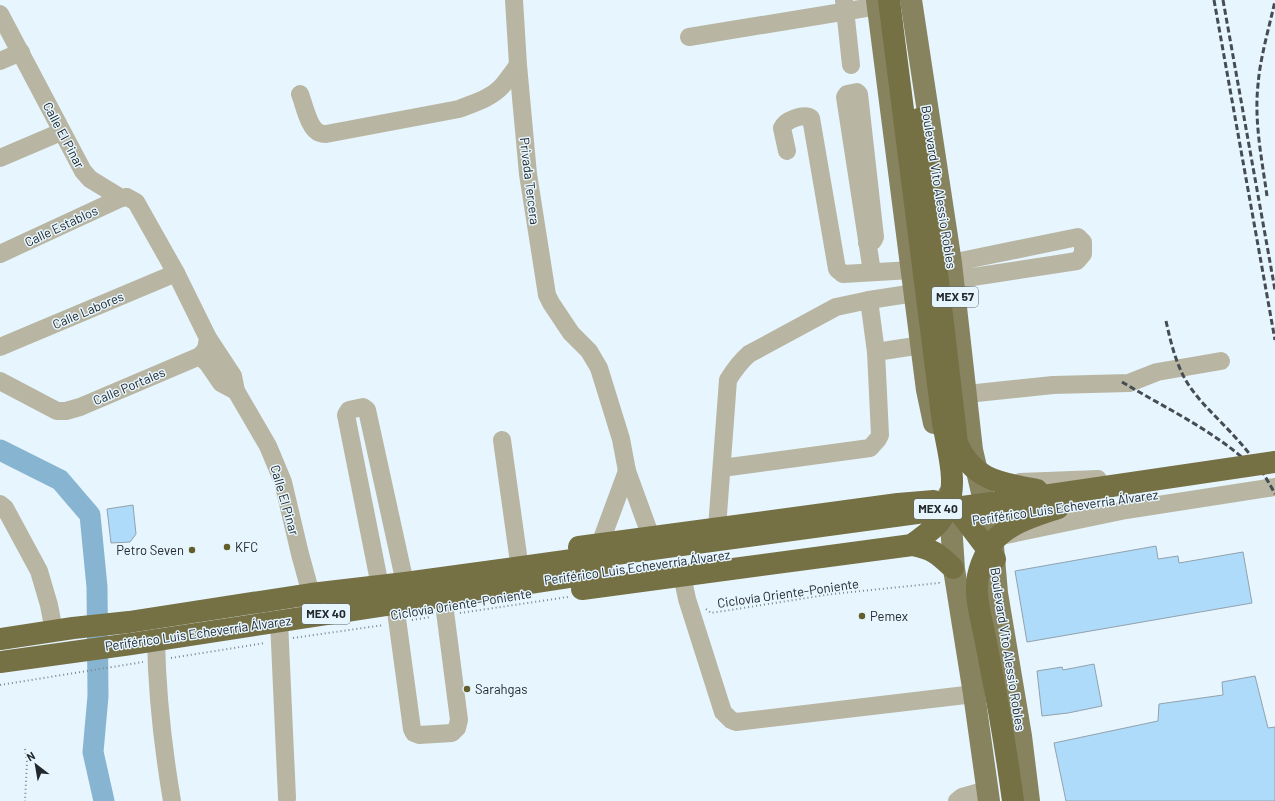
<svg xmlns="http://www.w3.org/2000/svg" width="1275" height="801" viewBox="0 0 1275 801" font-family="Barlow,sans-serif">
	<style>
		.lines { fill: none; stroke-linecap: round; stroke-linejoin: round }
		.river { stroke: #87b5d1; stroke-width: 21 }
		.building { fill: #addbf9; stroke: #92a2ad }
		.path { stroke: #7c868d; stroke-width: 2; stroke-dasharray: 1 3; stroke-linecap: butt }
		.minor { stroke: #b8b6a2; stroke-width: 18 }
		.major { stroke: #87835e; stroke-width: 22 }
		.highway { stroke: #757145; stroke-width: 22 }
		.rail { stroke: #454d52; stroke-width: 3; stroke-dasharray: 6 3; stroke-linecap: butt }
		.highway-bridge { stroke: #757145; stroke-width: 22 }
		.poi-dot { fill: #635e2a; stroke: #e7f5fe; stroke-width: 1.5 }
		.labels { text-anchor: middle; stroke-width: 3; stroke-linejoin: round; paint-order: stroke }
		.shield { fill: #e7f5fe; stroke: #5d666c; stroke-width: 1 }
		.shield-label { font-size: 12px; font-weight: bold; fill: #22292d }
		.street-label { font-size: 13px; fill: #22292d; stroke: #e7f5fe }
		.poi-label { font-size: 13px; fill: #22292d; stroke: #e7f5fe; text-anchor: start }
	</style>
	<rect width="100%" height="100%" fill="#e7f5fe"/>
	<g class="lines">
		<!-- river -->
		<polyline class="river" points="0,450 60,480 90,515 97,587 98,696 93,752 104,801"/>
	</g>
	<!-- building -->
	<g class="building">
		<polygon points="133,505 136,534 130,542 111,543 107,509"/>
		<polygon points="1156,546 1158,559 1178,556 1179,563 1243,552 1252,603 1027,642 1015,571"/>
		<polygon points="1094,664 1102,706 1068,713 1042,716 1037,671 1062,667 1063,670"/>
		<polygon points="1255,676 1268,728 1275,727 1275,801 1066,801 1054,743 1158,721 1159,704 1223,695 1222,682"/>
	</g>
	<g class="lines">
		<!-- path -->
		<g class="path">
			<polyline points="706,609 711,613 832,594 939,583 940,584"/>
			<polyline points="460,613 568,597"/>
			<polyline points="412,620 431,617"/>
			<polyline points="293,638 384,625"/>
			<polyline points="171,658 265,643"/>
			<polyline points="0,685 143,662"/>
			<polyline points="25,749 27,762 25,801"/>
		</g>
		<!-- minor -->
		<g class="minor">
			<polyline points="514,0 518,65 528,174 547,295 551,303 571,333 589,351 599,368 621,439 627,471 651,537"/>
			<polyline points="844,0 851,65"/>
			<polyline points="0,14 83,171 90,179 121,198 127,197 136,202 176,273 208,338 206,349 200,356 80,407 66,411 57,411 0,381"/>
			<polyline points="689,37 878,6"/>
			<polyline points="0,61 21,52"/>
			<path d="M300,94C304,104 309,130 320,133C322,134 324,134 326,134L459,109C474,103 492,98 503,85C508,79 513,72 518,65"/>
			<path d="M787,151L782,128C785,120 804,113 811,118L837,269L843,274L912,270"/>
			<polyline points="0,158 61,132"/>
			<polyline points="867,243 873,241 875,237 859,94 857,92 847,94 845,97 872,272"/>
			<polyline points="0,254 121,198"/>
			<polyline points="951,263 1078,237 1083,242 1083,254 1077,261 953,280"/>
			<polyline points="208,338 233,376 236,391 268,446 283,482 300,554 311,594"/>
			<polyline points="0,347 176,273"/>
			<polyline points="876,352 922,345"/>
			<polyline points="200,356 208,364 221,383 236,391"/>
			<polyline points="967,394 1053,385 1129,383 1157,372 1221,361"/>
			<polyline points="502,440 518,555"/>
			<polyline points="722,468 870,448 878,439 880,435 876,352 869,300"/>
			<polyline points="1020,482 1098,479"/>
			<polyline points="0,504 5,508 39,571 49,605 54,631"/>
			<path d="M717,528L728,380C734,370 740,362 749,354L836,307L869,300L915,293"/>
			<polyline points="1006,535 1126,510 1275,487"/>
			<polyline points="600,544 627,471"/>
			<polyline points="682,575 687,599 723,712 731,720 736,722 974,694"/>
			<polyline points="380,586 346,415 349,410 363,407 367,410 405,583"/>
			<polyline points="395,604 412,729 414,733 419,735 452,733 457,728 459,720 443,596"/>
			<polyline points="279,621 287,798"/>
			<path d="M156,640C157,694 163,748 172,801"/>
			<polyline points="957,801 962,797 987,790"/>
		</g>
		<!-- major -->
		<g class="major">
			<polyline points="877,0 927,390 934,423"/>
			<polyline points="911,0 951,263 972,450 992,535 997,593 1021,736 1029,801"/>
			<polyline points="949,494 954,569 974,694 989,801"/>
		</g>
		<!-- highway -->
		<g class="highway">
			<path d="M889,0L943,423C948,452 960,488 944,515C937,528 923,536 912,545"/>
			<polyline points="950,500 995,559"/>
			<polyline points="579,547 898,504 934,501"/>
			<path d="M582,589L912,545C933,549 938,554 953,568"/>
			<polyline points="0,639 73,628 129,622 311,594 405,583 601,556"/>
			<polyline points="0,662 131,644 603,572"/>
		</g>
		<!-- rail -->
		<g class="rail">
			<polyline points="1214,0 1275,340"/>
			<polyline points="1223,0 1275,290"/>
			<path d="M1267,196C1262,160 1254,122 1258,85C1260,58 1269,28 1275,1"/>
			<path d="M1166,321C1171,343 1176,365 1188,384C1201,404 1219,419 1235,437C1251,454 1264,473 1275,494"/>
			<path d="M1122,382C1167,409 1217,432 1255,469"/>
		</g>
		<!-- highway-bridge -->
		<g class="highway-bridge">
			<path d="M919,119L957,443C972,480 1001,483 1037,490"/>
			<polyline points="601,556 1057,494 1275,462"/>
			<path d="M1013,801C1007,757 1000,713 991,669C988,652 985,636 981,619C979,608 976,596 977,586C977,572 984,555 992,543C1008,523 1035,516 1058,508"/>
		</g>
	</g>
	<!-- markers -->
	<g class="poi-dot">
		<circle cx="227" cy="547" r="4"/>
		<circle cx="192" cy="550" r="4"/>
		<circle cx="862" cy="616" r="4"/>
		<circle cx="467" cy="689" r="4"/>
	</g>
	<g class="labels">
		<!-- shield labels -->
		<g class="shield">
			<rect x="932" y="287" width="46" height="20" rx="3"/>
			<rect x="914" y="499" width="48" height="20" rx="3"/>
			<rect x="302" y="604" width="48" height="20" rx="3"/>
		</g>
		<g class="shield-label">
			<text x="955" y="301">MEX 57</text>
			<text x="938" y="513">MEX 40</text>
			<text x="326" y="618">MEX 40</text>
		</g>
		<!-- street labels -->
		<g class="street-label">
			<text transform="translate(64 135) rotate(62)" y="5">Calle El Pinar</text>
			<text transform="translate(530 181) rotate(83)" y="5">Privada Tercera</text>
			<text transform="translate(939 187) rotate(81)" y="5">Boulevard Vito Alessio Robles</text>
			<text transform="translate(61 226) rotate(-25)" y="5">Calle Establos</text>
			<text transform="translate(88 310) rotate(-23)" y="5">Calle Labores</text>
			<text transform="translate(129 386) rotate(-23)" y="5">Calle Portales</text>
			<text transform="translate(285 500) rotate(74)" y="5">Calle El Pinar</text>
			<text transform="translate(1065 507) rotate(-8)" y="5">Periférico Luis Echeverría Álvarez</text>
			<text transform="translate(637 567) rotate(-8)" y="5">Periférico Luis Echeverría Álvarez</text>
			<text transform="translate(788 593) rotate(-8)" y="5">Ciclovía Oriente-Poniente</text>
			<text transform="translate(461 604) rotate(-9)" y="5">Ciclovía Oriente-Poniente</text>
			<text transform="translate(198 633) rotate(-8)" y="5">Periférico Luis Echeverría Álvarez</text>
			<text transform="translate(1008 649) rotate(81)" y="5">Boulevard Vito Alessio Robles</text>
		</g>
		<!-- poi labels -->
		<g class="poi-label">
			<text x="235" y="552">KFC</text>
			<text x="184" y="555" text-anchor="end">Petro Seven</text>
			<text x="870" y="621">Pemex</text>
			<text x="475" y="694">Sarahgas</text>
		</g>
	</g>
	<!-- north arrow -->
	<g transform="translate(36 765) rotate(329)" stroke="#e7f5fe" stroke-width="3" paint-order="stroke">
	<path d="M0-3L7 15L0 10L-7 15Z" fill="#22292d"/>
	<text y="-6" font-size="11" font-weight="bold" text-anchor="middle" fill="#22292d">N</text>
	</g>
</svg>
